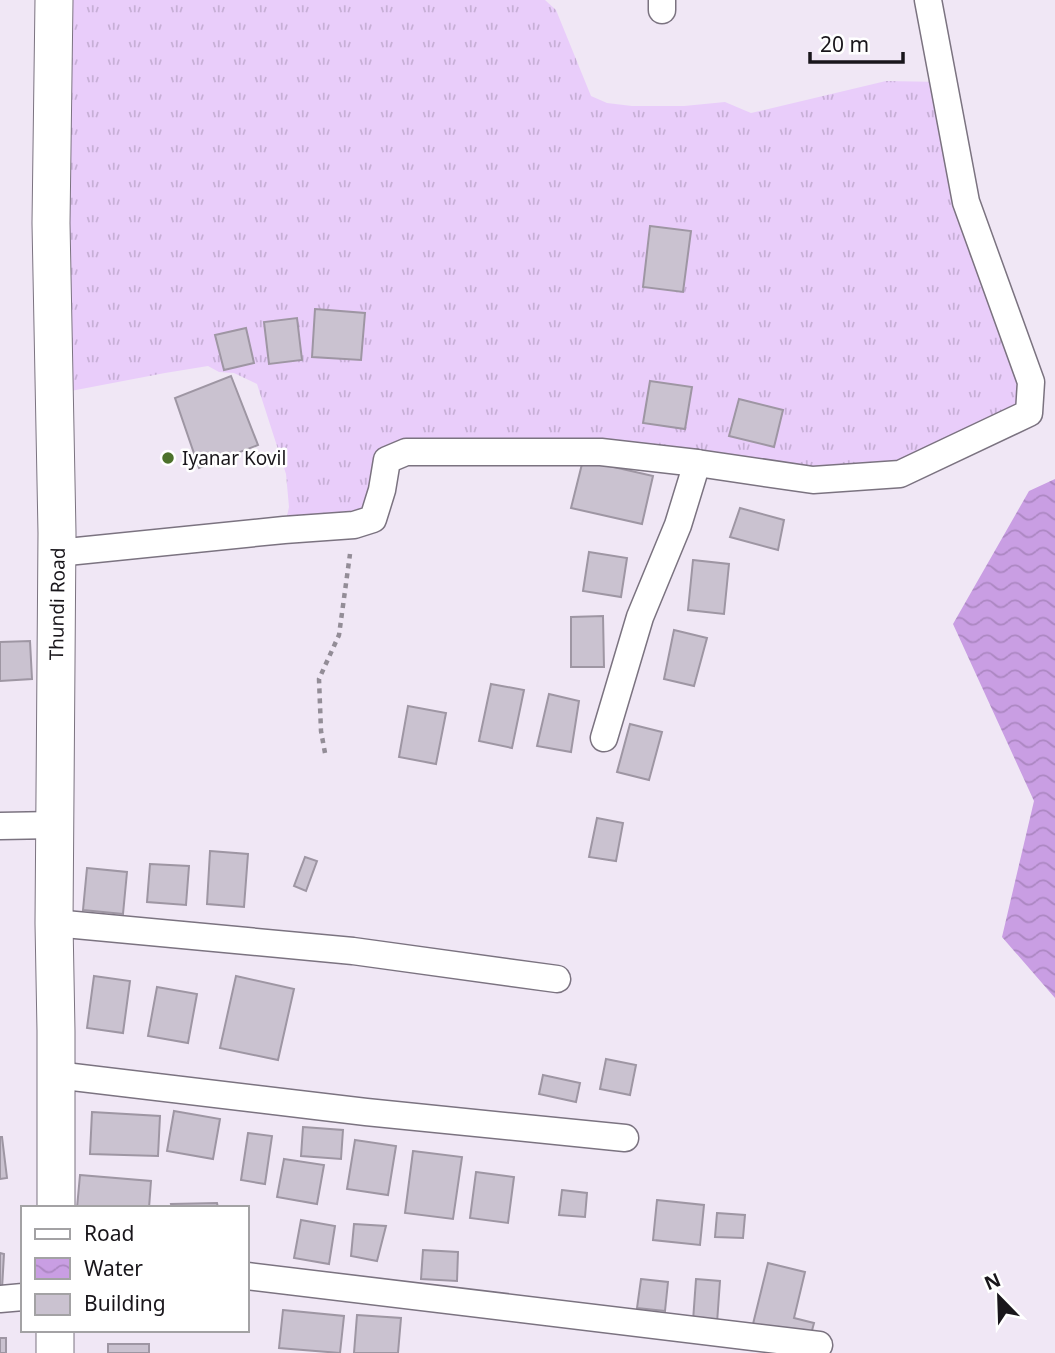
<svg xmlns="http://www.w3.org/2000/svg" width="1055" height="1353" viewBox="0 0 1055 1353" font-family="'Noto Sans',sans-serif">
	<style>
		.grass { fill: url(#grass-tufts) }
		.water { fill: url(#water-waves) }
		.building { fill: #cac2d0; stroke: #9e96a3; stroke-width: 2 }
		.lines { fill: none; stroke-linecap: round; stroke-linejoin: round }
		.street-casing { stroke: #7b7380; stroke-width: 29 }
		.secondary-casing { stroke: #7b7380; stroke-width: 39 }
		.path { stroke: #938d97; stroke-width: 4.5; stroke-dasharray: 5 5; stroke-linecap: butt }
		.street { stroke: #fff; stroke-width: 26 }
		.secondary { stroke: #fff; stroke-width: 37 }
		.poi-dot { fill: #4c712b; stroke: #fff; stroke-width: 2.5 }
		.labels { text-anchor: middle; stroke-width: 5; stroke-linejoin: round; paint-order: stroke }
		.poi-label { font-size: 19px; fill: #19161b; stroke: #fff; text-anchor: start }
		.street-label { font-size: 19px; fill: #19161b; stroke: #fff }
	</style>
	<defs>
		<pattern id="grass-tufts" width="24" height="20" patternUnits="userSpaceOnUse" patternTransform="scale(1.75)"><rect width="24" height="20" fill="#e9cdfa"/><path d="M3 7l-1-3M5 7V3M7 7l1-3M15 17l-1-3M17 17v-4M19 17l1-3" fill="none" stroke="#c7afd6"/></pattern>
		<pattern id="water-waves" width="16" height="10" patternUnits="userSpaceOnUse" patternTransform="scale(1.75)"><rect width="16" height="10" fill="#c99ee3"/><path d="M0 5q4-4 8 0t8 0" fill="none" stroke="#ac87c2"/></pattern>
	</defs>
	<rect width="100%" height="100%" fill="#f0e7f5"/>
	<!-- grass -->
	<polygon class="grass" points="54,0 545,0 556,10 591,96 607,103 632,106 684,106 725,102 751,113 886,81 943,82 1029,413 900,474 406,452 373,519 284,530 289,507 286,474 257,384 234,373 219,372 208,366 165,373 55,394"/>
	<!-- water -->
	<polygon class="water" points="1055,479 1055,998 1002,937 1034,801 953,624 1029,491"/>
	<!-- building -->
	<g class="building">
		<polygon points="650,226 691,231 683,292 643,287"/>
		<polygon points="315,309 365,313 361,360 312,357"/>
		<polygon points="297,318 302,360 269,364 264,322"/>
		<polygon points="246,328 254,363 224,370 215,335"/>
		<polygon points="231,376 258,445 199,468 175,398"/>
		<polygon points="650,381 692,387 685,429 643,423"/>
		<polygon points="739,399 783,410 774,447 729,436"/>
		<polygon points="583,460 653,476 642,524 571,508"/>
		<polygon points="740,508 784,520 778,550 730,537"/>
		<polygon points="589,552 627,558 621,597 583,591"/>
		<polygon points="693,560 729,564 724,614 688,610"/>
		<polygon points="603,616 604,667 571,667 571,617"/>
		<polygon points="674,630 707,638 694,686 664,679"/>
		<polygon points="30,641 32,679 0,681 0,642"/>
		<polygon points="491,684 524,690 512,748 479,741"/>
		<polygon points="549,694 579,701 571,752 537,746"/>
		<polygon points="408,706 446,713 436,764 399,757"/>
		<polygon points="630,724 662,732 649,780 617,772"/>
		<polygon points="597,818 623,823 616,861 589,857"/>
		<polygon points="210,851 248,854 244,907 207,904"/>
		<polygon points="305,857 317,861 306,891 294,886"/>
		<polygon points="150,864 189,866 186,905 147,902"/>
		<polygon points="87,868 127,872 123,914 83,910"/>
		<polygon points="94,976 130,981 123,1033 87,1028"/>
		<polygon points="236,976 294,989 278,1060 220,1048"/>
		<polygon points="157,987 197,994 188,1043 148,1036"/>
		<polygon points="606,1059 636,1065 630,1095 600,1089"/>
		<polygon points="543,1075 580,1083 576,1102 539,1094"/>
		<polygon points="174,1111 220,1119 213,1159 167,1151"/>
		<polygon points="92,1112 160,1116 158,1156 90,1154"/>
		<polygon points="303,1127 343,1130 341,1159 301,1156"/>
		<polygon points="248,1133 272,1136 265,1184 241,1180"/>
		<polygon points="0,1137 2,1137 7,1178 0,1179"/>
		<polygon points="355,1140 396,1146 388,1195 347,1189"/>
		<polygon points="413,1151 462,1157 453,1219 405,1213"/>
		<polygon points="284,1159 324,1165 317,1204 277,1197"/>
		<polygon points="476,1172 514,1177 508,1223 470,1218"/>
		<polygon points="80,1175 151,1181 149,1208 77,1208"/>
		<polygon points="562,1190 587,1193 585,1217 559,1215"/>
		<polygon points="657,1200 704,1205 700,1245 653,1240"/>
		<polygon points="217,1203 218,1208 172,1208 171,1204"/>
		<polygon points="717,1213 745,1215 743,1238 715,1237"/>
		<polygon points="301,1220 335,1226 329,1264 294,1258"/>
		<polygon points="354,1224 386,1226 377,1261 351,1256"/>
		<polygon points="423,1250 458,1252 457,1281 421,1279"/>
		<polygon points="0,1253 4,1254 2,1289 0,1289"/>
		<polygon points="768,1263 805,1272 794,1318 814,1323 810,1338 753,1324"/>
		<polygon points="641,1279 668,1282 665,1311 637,1308"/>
		<polygon points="696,1279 720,1281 717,1323 693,1321"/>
		<polygon points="283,1310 344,1316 340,1353 279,1348"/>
		<polygon points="357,1315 401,1318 398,1353 354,1353"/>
		<rect x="0" y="1338" width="6" height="15"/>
		<rect x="108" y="1344" width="41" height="9"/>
	</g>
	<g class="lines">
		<defs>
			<g id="street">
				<polyline points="662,0 662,10"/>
				<polyline points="57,553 284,530 354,525 373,519 382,490 387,460 406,452 601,452 697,463 813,480 900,474 1029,413 1031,382 966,202 928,0"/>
				<polyline points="604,738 640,617 678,525 697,463"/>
				<polyline points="0,826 55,825"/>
				<polyline points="54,923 353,951 557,979"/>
				<polyline points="56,1075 366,1112 625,1138"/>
				<polyline points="247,1276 819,1345"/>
				<polyline points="0,1299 23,1297"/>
			</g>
			<g id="secondary">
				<polyline points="54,0 51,223 57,533 54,923 56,1031 56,1208"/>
				<polyline points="55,1353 55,1330"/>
			</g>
		</defs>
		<!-- street casing -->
		<use href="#street" class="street-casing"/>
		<!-- secondary casing -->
		<use href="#secondary" class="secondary-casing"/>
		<!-- path -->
		<polyline class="path" points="325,753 321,731 319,679 339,635 350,554"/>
		<!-- street -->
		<use href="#street" class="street"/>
		<!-- secondary -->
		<use href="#secondary" class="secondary"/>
	</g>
	<!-- markers -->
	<circle class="poi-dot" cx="168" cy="458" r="7"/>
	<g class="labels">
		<!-- poi labels -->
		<g class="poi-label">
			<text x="182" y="465">Iyanar Kovil</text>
		</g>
		<!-- street labels -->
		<g class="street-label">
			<text transform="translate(57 604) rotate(-89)" y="7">Thundi Road</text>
		</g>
	</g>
	<!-- legend -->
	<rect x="21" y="1206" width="228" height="126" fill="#ffffff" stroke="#a3a2a4" stroke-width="2"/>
	<rect x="35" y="1229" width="35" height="10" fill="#ffffff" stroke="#a3a2a4" stroke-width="2"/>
	<text x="84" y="1241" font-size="21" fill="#19161b">Road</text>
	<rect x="35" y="1258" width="35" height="21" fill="url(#water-waves)" stroke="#a3a2a4" stroke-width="2"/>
	<text x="84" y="1276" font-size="21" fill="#19161b">Water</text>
	<rect x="35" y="1294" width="35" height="21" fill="#cac2d0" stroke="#a3a2a4" stroke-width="2"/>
	<text x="84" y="1311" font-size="21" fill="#19161b">Building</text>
	<!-- north arrow -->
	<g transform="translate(999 1297) rotate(337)" stroke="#ffffff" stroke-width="5" paint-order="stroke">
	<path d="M0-5L12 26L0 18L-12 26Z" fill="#19161b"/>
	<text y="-10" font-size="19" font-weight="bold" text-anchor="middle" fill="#19161b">N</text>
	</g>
	<!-- scale -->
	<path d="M810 52v10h93v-10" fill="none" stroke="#19161b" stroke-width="3.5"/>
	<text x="820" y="52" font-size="21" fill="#19161b" stroke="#ffffff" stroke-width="5" paint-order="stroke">20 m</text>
</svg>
